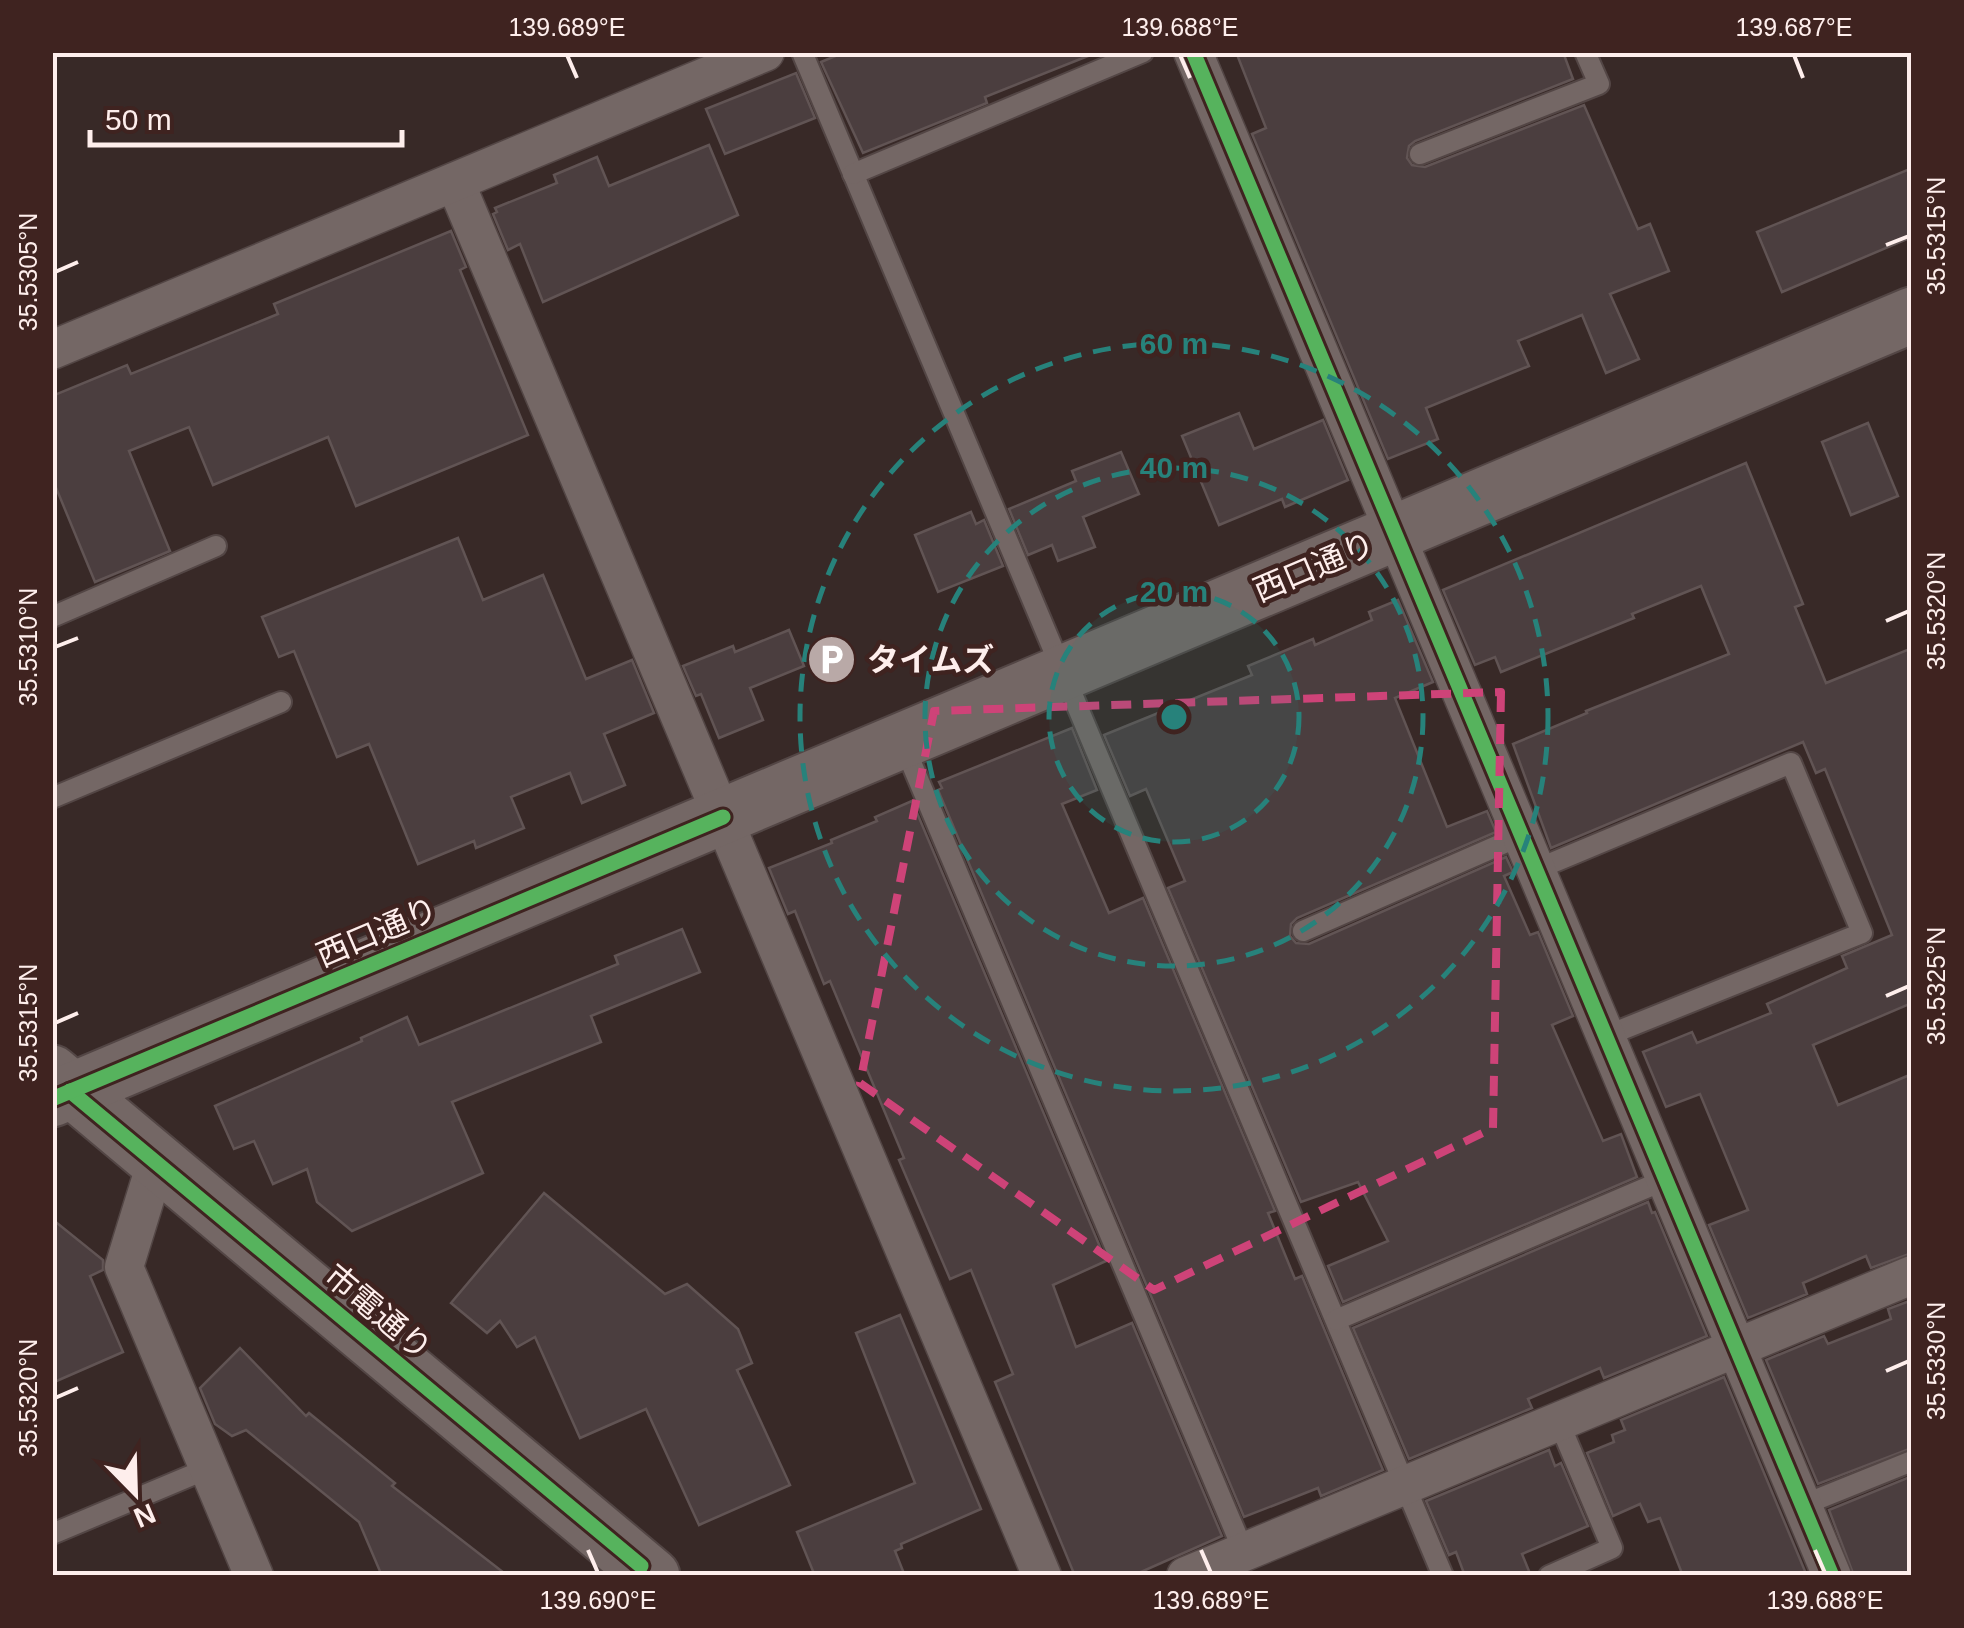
<svg xmlns="http://www.w3.org/2000/svg" width="1964" height="1628" viewBox="0 0 1964 1628" font-family="Helvetica,'Noto Sans JP',sans-serif">
	<style>
		.building { fill: #4b3e3f; stroke: #615454; stroke-width: 2.5 }
		.lines { fill: none; stroke-linecap: round; stroke-linejoin: round }
		.lane-casing { stroke: #534645; stroke-width: 24 }
		.street-casing { stroke: #534645; stroke-width: 41 }
		.secondary-casing { stroke: #534645; stroke-width: 59 }
		.lane { stroke: #746765; stroke-width: 20 }
		.street { stroke: #746765; stroke-width: 38 }
		.secondary { stroke: #746765; stroke-width: 55 }
		.cycleway-casing { stroke: #3f2320; stroke-width: 21 }
		.cycleway { stroke: #56b35d; stroke-width: 15 }
		.marked { fill: none; stroke: #ce4378; stroke-width: 8; stroke-dasharray: 20 12; stroke-linejoin: round }
		.ticks { fill: none; stroke: #feeeec; stroke-width: 4 }
		.ring { fill: none; stroke: #27827b; stroke-width: 5; stroke-dasharray: 18 12 }
		.labels { text-anchor: middle; stroke-width: 9; stroke-linejoin: round; paint-order: stroke }
		.street-label { font-size: 32px; fill: #feeeec; stroke: #3f2320 }
		.poi-label { font-size: 32px; font-weight: bold; fill: #feeeec; stroke: #3f2320; text-anchor: start }
		.centre { fill: #27827b; stroke: #3f2320; stroke-width: 5 }
		.ring-label { font-size: 30px; text-anchor: middle; font-weight: bold; fill: #27827b; stroke: #3f2320; stroke-width: 9; stroke-linejoin: round; paint-order: stroke }
		.neatline { fill: none; stroke: #feeeec; stroke-width: 4 }
		.ticks-label { font-size: 25px; text-anchor: middle; fill: #feeeec }
	</style>
	<rect width="100%" height="100%" fill="#382927"/>
	<!-- building -->
	<g class="building">
		<polygon points="845,52 1092,52 1093,54 985,97 987,103 863,153 821,62"/>
		<polygon points="1236,52 1563,52 1573,79 1415,141 1409,146 1407,158 1412,165 1425,167 1584,105 1638,229 1650,224 1669,271 1610,294 1639,359 1606,373 1582,315 1518,341 1529,366 1426,408 1438,439 1388,459 1252,134 1266,128"/>
		<polygon points="796,73 815,118 725,154 706,109"/>
		<polygon points="709,145 738,215 543,302 520,244 508,250 493,214 497,212 495,208 557,183 554,175 597,157 609,186"/>
		<polygon points="1912,168 1912,237 1782,292 1757,232"/>
		<polygon points="451,231 466,267 460,270 528,435 356,506 328,437 213,485 189,427 129,451 170,551 95,582 52,478 52,396 127,365 131,374 278,314 274,304"/>
		<polygon points="1239,413 1254,449 1323,420 1348,480 1285,507 1282,499 1219,525 1182,436"/>
		<polygon points="1868,423 1898,496 1851,515 1822,442"/>
		<polygon points="1121,452 1139,494 1083,517 1095,547 1058,561 1052,545 1028,555 1009,509 1076,481 1072,471"/>
		<polygon points="1746,463 1803,604 1795,607 1826,683 1912,648 1912,1003 1813,1045 1838,1105 1912,1074 1912,1253 1871,1268 1866,1256 1803,1283 1807,1294 1748,1318 1709,1225 1748,1210 1700,1094 1666,1107 1643,1052 1692,1032 1697,1043 1771,1013 1767,1004 1847,968 1842,956 1892,935 1825,769 1816,773 1803,742 1551,848 1513,744 1587,713 1586,711 1729,654 1701,586 1632,614 1634,618 1501,672 1495,657 1475,665 1443,590"/>
		<polygon points="971,512 976,524 984,520 1003,566 938,592 915,535"/>
		<polygon points="458,538 483,600 543,575 586,679 632,660 654,713 604,734 625,785 582,803 570,773 511,797 524,828 476,848 474,841 418,864 369,744 337,757 294,651 279,657 262,617"/>
		<polygon points="1398,600 1433,682 1395,698 1447,827 1487,811 1496,832 1297,918 1291,924 1290,936 1296,943 1309,944 1506,857 1513,872 1504,876 1530,935 1538,932 1573,1016 1552,1025 1603,1141 1621,1134 1637,1177 1343,1302 1328,1266 1388,1241 1358,1182 1301,1202 1168,888 1185,881 1146,789 1130,796 1104,735 1252,675 1248,666 1313,639 1315,645 1372,620 1369,612"/>
		<polygon points="789,630 804,666 750,688 763,720 719,738 701,694 696,696 683,666 733,646 735,652"/>
		<polygon points="1072,728 1097,790 1062,804 1109,913 1143,898 1275,1211 1268,1213 1295,1279 1302,1276 1383,1470 1321,1496 1318,1488 1244,1517 938,790 942,788 939,782"/>
		<polygon points="912,801 1106,1261 1053,1285 1076,1347 1132,1323 1222,1536 1132,1576 1075,1576 995,1382 1013,1374 971,1270 950,1279 899,1160 904,1158 830,981 824,984 795,911 788,914 769,868 832,843 831,840 877,821 875,817"/>
		<polygon points="682,929 700,972 591,1016 601,1042 452,1102 483,1173 352,1231 317,1202 307,1169 273,1184 254,1141 234,1149 215,1106 362,1041 361,1038 407,1017 419,1045 618,964 615,956"/>
		<polygon points="544,1193 665,1294 687,1284 738,1329 752,1363 737,1370 790,1485 699,1525 646,1409 580,1438 535,1337 517,1347 500,1321 487,1333 451,1303"/>
		<polygon points="1648,1202 1652,1213 1655,1212 1707,1336 1604,1378 1600,1368 1528,1399 1532,1408 1409,1459 1353,1328"/>
		<polygon points="52,1219 103,1260 103,1270 90,1276 123,1352 52,1383"/>
		<polygon points="1912,1300 1912,1448 1818,1484 1766,1360 1824,1336 1828,1344 1891,1319 1888,1309"/>
		<polygon points="900,1315 981,1509 901,1544 902,1548 895,1551 905,1576 815,1576 797,1532 915,1483 856,1333"/>
		<polygon points="240,1348 306,1416 309,1413 395,1483 392,1486 508,1576 382,1576 359,1522 246,1430 232,1436 215,1424 200,1388"/>
		<polygon points="1724,1377 1807,1576 1683,1576 1660,1518 1648,1522 1640,1504 1613,1516 1587,1453 1614,1442 1612,1435 1625,1430 1621,1420"/>
		<polygon points="1549,1450 1555,1466 1561,1463 1588,1526 1522,1554 1531,1576 1465,1576 1456,1552 1449,1555 1426,1501"/>
		<polygon points="1912,1476 1912,1576 1854,1576 1829,1510"/>
	</g>
	<g class="lines">
		<defs>
			<g id="lane">
				<polyline points="802,52 1443,1576"/>
				<polyline points="1420,154 1599,84 1585,52"/>
				<polyline points="853,174 1143,52"/>
				<polyline points="52,617 216,546"/>
				<polyline points="902,741 1243,1550"/>
				<polyline points="52,798 281,702"/>
				<polyline points="1535,870 1791,763 1862,933 1606,1036"/>
				<polyline points="1303,931 1520,836"/>
				<polyline points="1336,1320 1667,1179"/>
				<polyline points="1803,1505 1912,1461"/>
				<polyline points="52,1534 209,1468"/>
				<polyline points="1549,1576 1612,1548 1558,1420"/>
			</g>
			<g id="street">
				<polyline points="1193,52 1832,1576"/>
				<polyline points="455,182 1042,1576"/>
				<polyline points="52,350 765,52"/>
				<polyline points="156,1163 124,1267 254,1576"/>
				<polyline points="1186,1576 1912,1275"/>
			</g>
			<g id="secondary">
				<polyline points="52,1073 652,1576"/>
				<polyline points="52,1099 1912,315"/>
			</g>
		</defs>
		<!-- lane casing -->
		<use href="#lane" class="lane-casing"/>
		<!-- street casing -->
		<use href="#street" class="street-casing"/>
		<!-- secondary casing -->
		<use href="#secondary" class="secondary-casing"/>
		<!-- lane -->
		<use href="#lane" class="lane"/>
		<!-- street -->
		<use href="#street" class="street"/>
		<!-- secondary -->
		<use href="#secondary" class="secondary"/>
		<defs>
			<g id="cycleway">
				<polyline points="1193,52 1832,1576"/>
				<polyline points="70,1091 641,1566"/>
				<polyline points="52,1099 723,817"/>
			</g>
		</defs>
		<!-- cycleway casing -->
		<use href="#cycleway" class="cycleway-casing"/>
		<!-- cycleway -->
		<use href="#cycleway" class="cycleway"/>
	</g>
	<!-- marked area -->
	<path class="marked" d="M1501,692L1493,1128L1154,1290L860,1083L934,711Z"/>
	<!-- ticks -->
	<path class="ticks" d="M567,55L577,78M1180,55L1190,78M1794,55L1803,78M1886,245L1909,236M55,272L78,262M1886,621L1909,611M55,647L78,638M1886,996L1909,986M55,1023L78,1013M1886,1371L1909,1361M55,1398L78,1388M588,1550L598,1573M1201,1550L1211,1573M1815,1550L1825,1573"/>
	<!-- distance rings -->
	<circle cx="1174" cy="717" r="125" fill="#27827b" fill-opacity=".12"/>
	<g class="ring">
		<circle cx="1174" cy="717" r="125"/>
		<circle cx="1174" cy="717" r="249"/>
		<circle cx="1174" cy="717" r="374"/>
	</g>
	<!-- icons -->
	<defs>
		<symbol id="parking-disc" viewBox="-11 -11 22 22"><circle r="9.5" fill="#b9a9a7" stroke="#3f2320"/><path d="M-3.5-5.5H1a3.5 3.5 0 0 1 0 7H-1V5.5H-3.5ZM-1-3.4V-.6H.8a1.4 1.4 0 0 0 0-2.8Z" fill="#fff"/></symbol>
	</defs>
	<g fill-rule="evenodd">
		<use href="#parking-disc" x="804" y="632" width="55" height="55"/>
	</g>
	<g class="labels">
		<!-- street labels -->
		<g class="street-label">
			<text transform="translate(1314 567) rotate(-23)" y="11">西口通り</text>
			<text transform="translate(377 932) rotate(-23)" y="11">西口通り</text>
			<text transform="translate(378 1312) rotate(40)" y="11">市電通り</text>
		</g>
		<!-- poi labels -->
		<g class="poi-label">
			<text x="867" y="671">タイムズ</text>
		</g>
	</g>
	<circle cx="1174" cy="717" r="15" class="centre"/>
	<g class="ring-label">
		<text x="1174" y="354">60 m</text>
		<text x="1174" y="478">40 m</text>
		<text x="1174" y="602">20 m</text>
	</g>
	<!-- border -->
	<rect width="1964" height="1628" fill="none" stroke="#3f2320" stroke-width="110"/>
	<!-- north arrow -->
	<g transform="translate(135 1493) rotate(157)" stroke="#3f2320" stroke-width="8" paint-order="stroke">
	<path d="M0-8L18 38L0 25L-18 38Z" fill="#feeeec"/>
	<text y="-15" font-size="28" font-weight="bold" text-anchor="middle" fill="#feeeec">N</text>
	</g>
	<!-- scale -->
	<path d="M90 130v15h312v-15" fill="none" stroke="#feeeec" stroke-width="5"/>
	<text x="105" y="130" font-size="30" fill="#feeeec" stroke="#3f2320" stroke-width="8" paint-order="stroke">50 m</text>
	<rect x="55" y="55" width="1854" height="1518" class="neatline"/>
	<g class="ticks-label">
		<text x="567" y="36">139.689°E</text>
		<text x="1180" y="36">139.688°E</text>
		<text x="1794" y="36">139.687°E</text>
		<text transform="translate(1936 236) rotate(-90)" y="9">35.5315°N</text>
		<text transform="translate(28 272) rotate(-90)" y="9">35.5305°N</text>
		<text transform="translate(1936 611) rotate(-90)" y="9">35.5320°N</text>
		<text transform="translate(28 647) rotate(-90)" y="9">35.5310°N</text>
		<text transform="translate(1936 986) rotate(-90)" y="9">35.5325°N</text>
		<text transform="translate(28 1023) rotate(-90)" y="9">35.5315°N</text>
		<text transform="translate(1936 1361) rotate(-90)" y="9">35.5330°N</text>
		<text transform="translate(28 1398) rotate(-90)" y="9">35.5320°N</text>
		<text x="598" y="1609">139.690°E</text>
		<text x="1211" y="1609">139.689°E</text>
		<text x="1825" y="1609">139.688°E</text>
	</g>
</svg>
